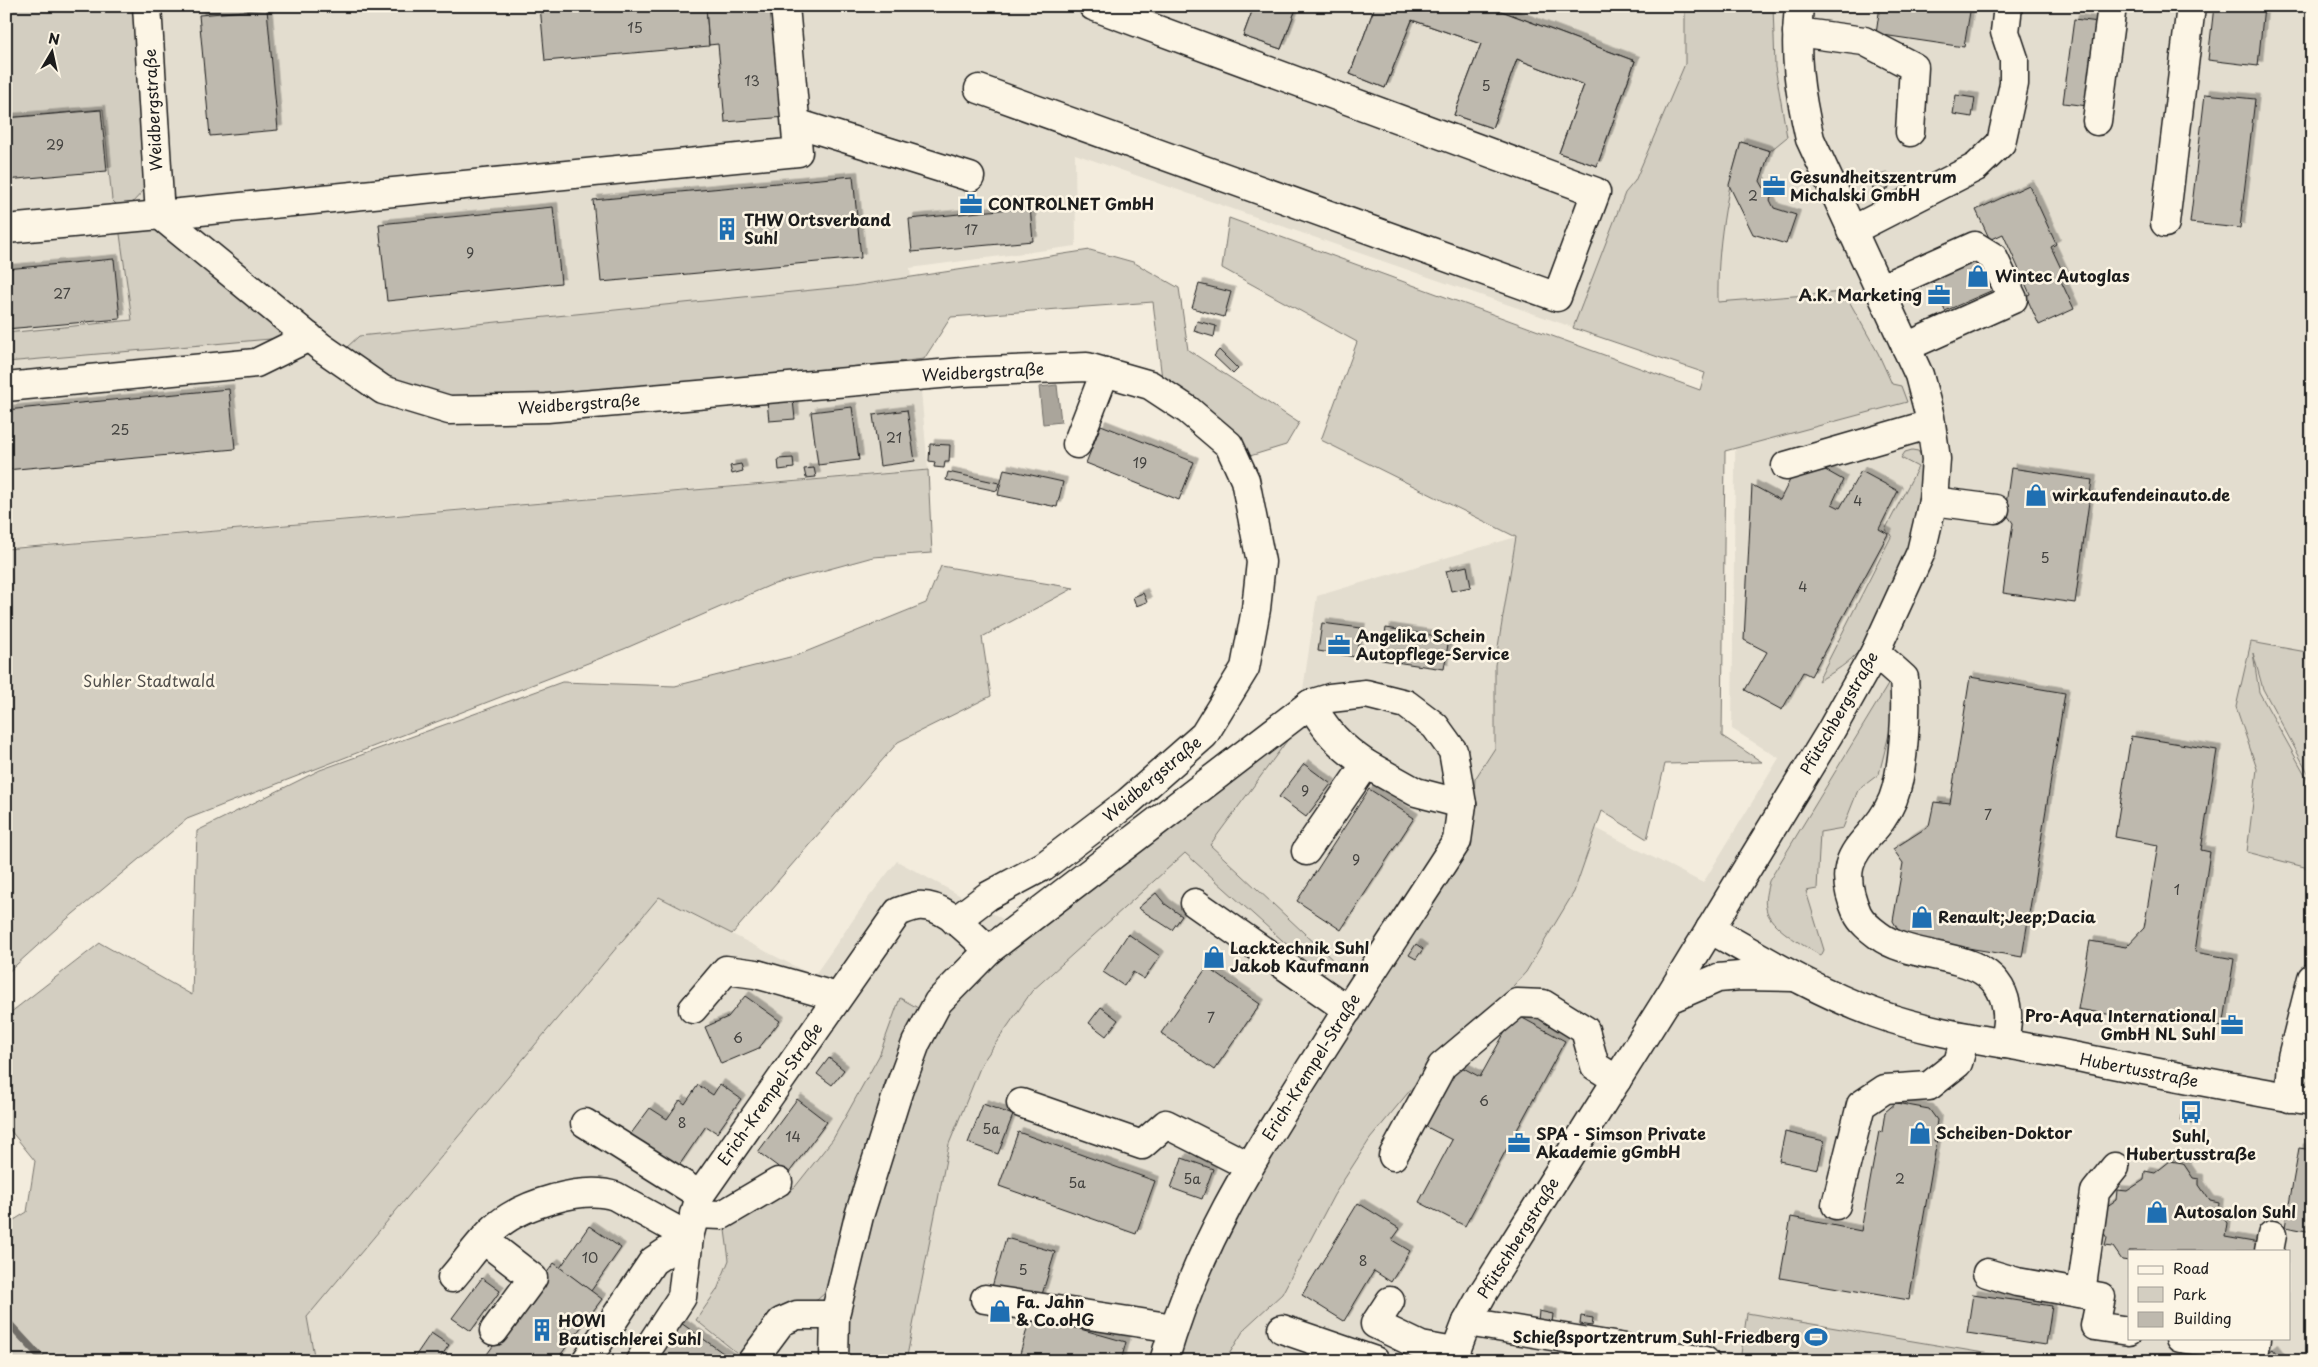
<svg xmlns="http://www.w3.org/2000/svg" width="2318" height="1367" viewBox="0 0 2318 1367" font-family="'Playpen Sans',sans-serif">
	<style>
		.built { fill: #e3ddcf; fill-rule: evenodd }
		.green { fill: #d3cec1; stroke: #78756e }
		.water { fill: #aaa59b; stroke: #716e68 }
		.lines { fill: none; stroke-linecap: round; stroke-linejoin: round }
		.stream { stroke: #716e68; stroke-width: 7 }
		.building { fill: #beb9ae; stroke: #1c1c1c; filter: url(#shadow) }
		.minor-casing { stroke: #1c1c1c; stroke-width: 31 }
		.minor { stroke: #fcf5e5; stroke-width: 28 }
		.labels { text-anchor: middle; stroke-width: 5; stroke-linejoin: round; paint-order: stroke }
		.number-label { font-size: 14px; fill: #444340 }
		.street-label { font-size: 16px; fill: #1c1c1c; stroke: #fcf5e5 }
		.poi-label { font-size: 16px; font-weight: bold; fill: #1c1c1c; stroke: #fcf5e5; text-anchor: start }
		.park-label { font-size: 16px; fill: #53514e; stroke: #fcf5e5 }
	</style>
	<defs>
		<filter id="shadow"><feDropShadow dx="4.5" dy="-4.5" stdDeviation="0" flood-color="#0004"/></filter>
	</defs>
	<rect width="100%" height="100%" fill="#f3ecdd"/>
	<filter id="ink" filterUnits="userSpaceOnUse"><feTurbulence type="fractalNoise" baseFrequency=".02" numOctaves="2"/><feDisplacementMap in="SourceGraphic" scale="10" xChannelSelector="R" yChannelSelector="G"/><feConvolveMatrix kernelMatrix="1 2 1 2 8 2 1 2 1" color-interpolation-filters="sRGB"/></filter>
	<g filter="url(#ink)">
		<!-- built -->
		<path class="built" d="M6,6H2312V1361H804L803,1350L794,1361H315L307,1317L659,897L814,976L869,897L897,861L1023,930L1298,723L1317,596L1516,537L1495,665L1494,776L1703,883L1779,758L1732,729L1736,384L1075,154L1076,246L910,268L928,469L6,548ZM2129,1251H2289V1338H2129Z"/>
		<!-- green -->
		<g class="green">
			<polygon points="6,6 139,6 146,188 131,204 118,206 112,200 103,109 6,118"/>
			<path d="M1685,6H1773L1775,67L1787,137L1770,151L1741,142C1726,194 1717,247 1718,302L1844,292L1878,353L1892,384L1901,386L1907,402L1725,451L1722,736L1762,762L1665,764L1647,839L1602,811L1574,892L1526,972L1477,1025L1421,1077L1370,1139L1334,1195L1282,1294L1245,1328L1225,1361H1176L1189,1322L1224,1238L1267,1158L1442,891L1472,832L1475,779L1495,748V665L1516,537L1321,440L1357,342L1222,268L1229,218L1700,390L1705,373L1573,328L1625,193L1635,181L1685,64Z"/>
			<polygon points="156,225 282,324 282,338 6,362 6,333 132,320 119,227"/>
			<polygon points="1090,250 1133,262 1179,288 1188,350 1299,423 1286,445 1250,456 1231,434 1162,379 1153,302 951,317 924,359 517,403 440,399 392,382 346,348 359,336 852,286"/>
			<path d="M1912,450L1918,451C1944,483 1883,617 1861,648C1850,663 1834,672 1818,681L1892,535L1885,530L1918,467L1901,458L1905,452Z"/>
			<polygon points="928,470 932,553 873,557 771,585 624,649 187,819 67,919 6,974 6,549"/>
			<polygon points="941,566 1074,588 982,637 991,696 898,742 732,934 659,897 307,1317 315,1361 6,1361 6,1225 27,1212 35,1161 6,1125 6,1016 100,943 192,995 197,831 320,770 562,682 675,686 798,655 926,603"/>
			<polygon points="2251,642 2312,653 2312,780 2263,689 2253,653 2259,692 2312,787 2312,869 2247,852 2257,769 2236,707"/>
			<path d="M1889,683L1892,684L1898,698L1879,774L1858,790L1843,828L1820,832L1817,889L1806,891L1824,950L1821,956C1804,945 1769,928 1766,908C1764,899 1767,890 1769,881Z"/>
			<polygon points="1292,734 1210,845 1335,962 1322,976 1185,853 1032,991 982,1063 949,1144 906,1361 840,1361 845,1311 910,1070 946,1004 1004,949"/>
			<polygon points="900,998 918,1008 886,1079 825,1293 817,1300 797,1305 742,1357 696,1320 717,1290 729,1260 725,1230 795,1187 833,1139 879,1056"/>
			<polygon points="1747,1313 2031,1361 1740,1361"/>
		</g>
		<!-- water -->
		<polygon class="water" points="1057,385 1061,422 1043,424 1039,387"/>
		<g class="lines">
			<!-- stream -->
			<polyline class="stream" points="6,1320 44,1361"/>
		</g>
		<!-- building -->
		<g class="building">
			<polygon points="540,6 706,6 709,46 545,61"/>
			<polygon points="706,6 776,6 786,117 725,122 718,44 709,45"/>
			<polygon points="1254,6 1297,6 1281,49 1243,36"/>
			<polygon points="1254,6 1297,6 1281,49 1243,36"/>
			<polygon points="1375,6 1488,6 1635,61 1597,166 1559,153 1584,85 1517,59 1492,128 1454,115 1481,44 1412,20 1385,88 1350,74"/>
			<polygon points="1375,6 1488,6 1635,61 1597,166 1559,153 1584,85 1517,59 1492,128 1454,115 1481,44 1412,20 1385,88 1350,74"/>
			<polygon points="1880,6 1971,6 1964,47 1876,34"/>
			<polygon points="2214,6 2264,6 2258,66 2208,60"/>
			<polygon points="267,9 278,130 210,136 199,15"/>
			<polygon points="2074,19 2099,22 2088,106 2063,103"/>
			<polygon points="2205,94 2255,99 2240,228 2190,223"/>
			<polygon points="1956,95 1975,98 1972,117 1953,114"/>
			<polygon points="101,110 107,171 6,180 6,118"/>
			<polygon points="1741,142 1770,151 1760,181 1765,190 1774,192 1770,200 1774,208 1796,215 1786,244 1753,234 1729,185"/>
			<polygon points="853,176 861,258 601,282 593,200"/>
			<polygon points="1882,176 1889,188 1877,195 1870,183"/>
			<polygon points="2029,185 2056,244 2051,247 2065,277 2060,279 2074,309 2039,325 2026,296 2030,294 2003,234 1990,240 1976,210"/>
			<polygon points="553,207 561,283 387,301 379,224"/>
			<polygon points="1030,207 1033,241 912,252 909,219"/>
			<polygon points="1979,255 1993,290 1945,311 1930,275"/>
			<polygon points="114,259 120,319 6,329 6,269"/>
			<polygon points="1199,284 1231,292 1224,317 1192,308"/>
			<polygon points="1197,321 1216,326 1214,337 1194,331"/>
			<polygon points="1219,350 1238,369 1233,374 1214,356"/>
			<polygon points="229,389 235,449 6,470 6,410"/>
			<polygon points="793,400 795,419 769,421 767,401"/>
			<polygon points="852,407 859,460 818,465 811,412"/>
			<polygon points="907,410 915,461 880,466 873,415"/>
			<polygon points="1101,425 1194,462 1179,500 1086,463"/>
			<polygon points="930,444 950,445 949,462 945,462 944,468 934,467 935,462 929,461"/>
			<polygon points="793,458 794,468 779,470 778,459"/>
			<polygon points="741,464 743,471 732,474 730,466"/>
			<polygon points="1820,467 1843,480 1832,504 1840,508 1861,471 1898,491 1879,529 1888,534 1811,676 1803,672 1782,710 1745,690 1767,652 1744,640 1752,485 1780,500 1792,476"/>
			<polygon points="814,468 816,477 806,478 804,469"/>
			<polygon points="2011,468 2092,480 2075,603 2003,593 2013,523 2005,512"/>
			<polygon points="1004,469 1063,482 1057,507 998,495"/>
			<polygon points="948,472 999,483 997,491 946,480"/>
			<polygon points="1467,566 1471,587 1451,591 1446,571"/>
			<polygon points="1143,593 1147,602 1136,606 1133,597"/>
			<polygon points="1322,623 1361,628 1356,657 1318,651"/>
			<polygon points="1386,628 1449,638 1444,669 1381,660"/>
			<polygon points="1970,677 2065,693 2022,957 1902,937 1893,921 1903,863 1893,849 1929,826 1934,802 1950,804"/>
			<polygon points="2131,736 2217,750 2201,850 2210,852 2195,952 2234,959 2223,1027 2142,1014 2141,1020 2078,1009 2090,941 2126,947 2144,928 2158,845 2115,837"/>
			<polygon points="1304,764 1331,784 1306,817 1279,797"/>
			<polygon points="1369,789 1414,818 1341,930 1297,901"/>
			<polygon points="1156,893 1165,904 1182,916 1172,930 1138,908"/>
			<polygon points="1128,934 1160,956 1144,979 1133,972 1124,986 1103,972"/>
			<polygon points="1416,944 1423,949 1416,959 1409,955"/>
			<polygon points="1207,967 1260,1004 1214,1070 1161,1033"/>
			<polygon points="745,996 780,1021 759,1048 721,1064 705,1027 728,1017"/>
			<polygon points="1101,1007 1118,1020 1106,1036 1089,1023"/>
			<polygon points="1515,1014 1565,1041 1465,1226 1419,1202 1452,1140 1423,1125 1456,1064 1480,1077"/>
			<polygon points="829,1058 844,1070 832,1085 817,1074"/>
			<polygon points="720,1084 741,1099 717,1133 706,1126 678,1167 627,1139 650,1108 667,1119 680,1100 685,1104 698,1085 713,1095"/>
			<polygon points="797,1099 827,1122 788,1174 758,1152"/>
			<polygon points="1896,1103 1929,1109 1937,1120 1934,1141 1937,1141 1909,1300 1780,1278 1791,1217 1861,1231 1879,1131 1882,1132 1885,1112"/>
			<polygon points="983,1104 1013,1115 998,1154 968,1143"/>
			<polygon points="2181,1115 2195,1117 2194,1123 2180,1121"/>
			<polygon points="1018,1132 1155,1181 1136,1234 999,1186"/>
			<polygon points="1785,1132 1824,1141 1818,1169 1779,1161"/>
			<polygon points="2299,1148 2312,1150 2312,1232 2285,1227"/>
			<polygon points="1182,1158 1213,1169 1202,1199 1171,1188"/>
			<polygon points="2170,1161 2183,1163 2193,1178 2199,1179 2199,1185 2210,1201 2219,1203 2218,1211 2227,1223 2225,1237 2259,1243 2258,1251 2129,1251 2129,1261 2122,1260 2113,1247 2105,1246 2107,1238 2098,1224 2100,1211 2116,1200 2117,1190 2127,1191 2144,1180 2145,1171 2155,1173"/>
			<polygon points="1358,1203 1400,1229 1392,1240 1410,1251 1391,1282 1374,1271 1344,1321 1302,1295"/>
			<polygon points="589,1226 621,1248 591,1291 560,1268"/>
			<polygon points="1006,1238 1055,1252 1040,1301 992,1287"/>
			<polygon points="554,1263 602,1299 556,1361 482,1361"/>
			<polygon points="482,1278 500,1291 471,1331 452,1318"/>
			<polygon points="1973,1294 2052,1306 2046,1345 1967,1333"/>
			<polygon points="1539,1311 1553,1314 1552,1323 1538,1321"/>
			<polygon points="1031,1315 1126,1342 1121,1361 1018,1361"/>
			<polygon points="1581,1316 1593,1318 1592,1326 1580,1324"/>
			<polygon points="681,1323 730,1358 728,1361 653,1361"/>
			<polygon points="431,1333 449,1345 438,1361 419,1361 414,1358"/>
			<polygon points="2273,1349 2282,1361 2260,1361 2259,1359"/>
		</g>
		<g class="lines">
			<defs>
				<g id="minor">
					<polyline points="147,6 160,215 798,152 785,6"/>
					<polyline points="1797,32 1864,41 1914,67 1910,132"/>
					<polyline points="979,89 1557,297 1596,192 1093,6"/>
					<polyline points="2097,121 2112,6"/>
					<polyline points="796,123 970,177"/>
					<polyline points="2165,223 2191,6"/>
					<polyline points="6,229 160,215 321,347 383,390 449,410 547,408 963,372 1087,367 1150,385 1188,410 1229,445 1245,480 1261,562 1256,609 1245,668 1204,735 1128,802 1044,866 988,896 955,921"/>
					<polyline points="1851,231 1976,167 2001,143 2014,84 2014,59 2005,32 2008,6"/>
					<polyline points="1879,289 1975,246 1993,257 2013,299 1906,347"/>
					<polyline points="6,387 256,363 309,337"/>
					<polyline points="1077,444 1105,372"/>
					<polyline points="1786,466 1931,424"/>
					<polyline points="1933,501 1995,509"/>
					<path d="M1875,652L1904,678C1907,709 1904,770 1893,799C1874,846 1829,848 1857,913C1861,922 1870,929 1878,935C1918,966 2002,945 2007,1013C2008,1023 2005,1034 2004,1044"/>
					<path d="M1310,704C1329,733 1337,744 1366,764"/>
					<polyline points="1306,851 1366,764 1416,792 1462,804"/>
					<polyline points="1195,903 1348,1010"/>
					<path d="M1710,929C1763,959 1817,992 1875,1013C1932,1034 1993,1041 2052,1052C2138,1069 2225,1087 2312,1101"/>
					<polyline points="1667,1000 1718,978 1740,976 1793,977"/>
					<polyline points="693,1009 726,970 756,974 837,997"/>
					<polyline points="2290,1098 2292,1057 2312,978"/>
					<polyline points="1021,1103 1142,1145 1166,1124 1249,1166"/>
					<polyline points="585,1123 700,1195"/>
					<polyline points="1393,1156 1442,1066 1517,1003 1543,1004 1585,1030 1595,1066 1617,1080"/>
					<polyline points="1836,1205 1861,1105 1885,1089 1929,1086 1958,1063 1965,1037"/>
					<polyline points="694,1214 722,1215 778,1182"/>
					<polyline points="484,1240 533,1278 494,1331"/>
					<polyline points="2269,1251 2272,1235"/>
					<polyline points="1987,1273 2017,1282 2101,1297 2095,1326 2129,1331"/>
					<path d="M452,1278C467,1261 481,1239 498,1225C524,1204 584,1185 615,1196L689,1237L682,1297L640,1361"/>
					<polyline points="2081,1293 2095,1192 2115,1167"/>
					<polyline points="985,1299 1174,1328"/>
					<polyline points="1390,1301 1375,1324 1421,1346 1454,1352"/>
					<polyline points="1467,1322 1705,1361"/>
					<polyline points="1282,1329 1375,1361"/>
					<polyline points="2180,1338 2255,1349 2257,1338"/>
					<path d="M586,1361L653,1261L689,1237L700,1195L898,912C904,910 911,907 917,906C945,903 970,934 989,950"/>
					<polyline points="752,1361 781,1322 797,1315 835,1315"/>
					<path d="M834,1361L835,1315L859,1216L898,1092L916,1043L938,1002L989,950L1310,704L1330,698L1366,694L1406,704L1435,726L1453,751L1462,804L1457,841C1409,915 1360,989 1313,1064C1251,1161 1196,1249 1164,1361"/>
					<path d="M1452,1361L1467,1322L1483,1293L1667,1000L1829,734L1875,652L1921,552L1933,501L1936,459L1930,417L1919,375L1810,139C1799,91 1794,56 1799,6"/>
				</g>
			</defs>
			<!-- minor casing -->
			<use href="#minor" class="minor-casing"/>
			<!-- minor -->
			<use href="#minor" class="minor"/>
		</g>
	</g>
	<!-- icons -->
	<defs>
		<symbol id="office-bare" viewBox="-9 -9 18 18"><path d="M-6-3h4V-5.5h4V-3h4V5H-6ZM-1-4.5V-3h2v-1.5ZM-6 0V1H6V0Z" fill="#1f6fb2" stroke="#fcf5e5" stroke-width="2.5" paint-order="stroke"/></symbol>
		<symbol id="building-bare" viewBox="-9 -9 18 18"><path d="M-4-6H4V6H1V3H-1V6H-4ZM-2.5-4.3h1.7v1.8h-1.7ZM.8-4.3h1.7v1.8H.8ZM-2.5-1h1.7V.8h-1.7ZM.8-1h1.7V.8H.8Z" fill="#1f6fb2" stroke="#fcf5e5" stroke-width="2.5" paint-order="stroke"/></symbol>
		<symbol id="shop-bare" viewBox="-9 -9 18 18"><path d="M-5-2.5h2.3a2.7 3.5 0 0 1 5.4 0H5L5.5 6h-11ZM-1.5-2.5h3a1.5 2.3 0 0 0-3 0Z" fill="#1f6fb2" stroke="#fcf5e5" stroke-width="2.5" paint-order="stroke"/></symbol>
		<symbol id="bus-bare" viewBox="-9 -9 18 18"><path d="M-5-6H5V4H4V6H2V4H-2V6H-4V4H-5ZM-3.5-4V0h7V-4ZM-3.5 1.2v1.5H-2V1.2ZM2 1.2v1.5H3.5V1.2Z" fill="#1f6fb2" stroke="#fcf5e5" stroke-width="2.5" paint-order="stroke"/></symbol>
		<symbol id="stadium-bare" viewBox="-9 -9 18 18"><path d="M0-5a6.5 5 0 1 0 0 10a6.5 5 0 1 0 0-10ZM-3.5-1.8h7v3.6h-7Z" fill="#1f6fb2" stroke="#fcf5e5" stroke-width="2.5" paint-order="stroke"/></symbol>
	</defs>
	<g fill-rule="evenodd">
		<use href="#office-bare" x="1758" y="170" width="32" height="32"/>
		<use href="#office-bare" x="955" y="188" width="32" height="32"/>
		<use href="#building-bare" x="711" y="213" width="32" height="32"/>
		<use href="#shop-bare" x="1962" y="260" width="32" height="32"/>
		<use href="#office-bare" x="1923" y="279" width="32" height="32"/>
		<use href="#shop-bare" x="2020" y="479" width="32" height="32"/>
		<use href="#office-bare" x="1323" y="629" width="32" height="32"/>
		<use href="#shop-bare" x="1906" y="901" width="32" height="32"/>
		<use href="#shop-bare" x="1198" y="941" width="32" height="32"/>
		<use href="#office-bare" x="2216" y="1009" width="32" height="32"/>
		<use href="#bus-bare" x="2175" y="1096" width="32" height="32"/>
		<use href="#shop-bare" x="1904" y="1117" width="32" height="32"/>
		<use href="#office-bare" x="1503" y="1127" width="32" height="32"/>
		<use href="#shop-bare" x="2141" y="1196" width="32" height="32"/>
		<use href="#shop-bare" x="984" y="1295" width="32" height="32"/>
		<use href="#building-bare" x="526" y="1314" width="32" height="32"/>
		<use href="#stadium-bare" x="1800" y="1321" width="32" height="32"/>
	</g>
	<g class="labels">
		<!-- number labels -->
		<g class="number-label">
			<text x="635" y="33">15</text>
			<text x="752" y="86">13</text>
			<text x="1486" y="91">5</text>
			<text x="55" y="150">29</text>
			<text x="1753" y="201">2</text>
			<text x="971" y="235">17</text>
			<text x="470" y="258">9</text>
			<text x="62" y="299">27</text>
			<text x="120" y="435">25</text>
			<text x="894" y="443">21</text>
			<text x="1140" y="468">19</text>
			<text x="1858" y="506">4</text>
			<text x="2045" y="563">5</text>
			<text x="1803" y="592">4</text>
			<text x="1305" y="796">9</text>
			<text x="1988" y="820">7</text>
			<text x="1356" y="865">9</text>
			<text x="2177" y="895">1</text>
			<text x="1211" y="1023">7</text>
			<text x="738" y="1043">6</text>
			<text x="1484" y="1106">6</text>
			<text x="682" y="1128">8</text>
			<text x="991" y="1134">5a</text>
			<text x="793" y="1142">14</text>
			<text x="1192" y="1184">5a</text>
			<text x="1900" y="1184">2</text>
			<text x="1077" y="1188">5a</text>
			<text x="590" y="1263">10</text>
			<text x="1363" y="1266">8</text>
			<text x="1023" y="1275">5</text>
		</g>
		<!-- street labels -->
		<g class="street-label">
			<text transform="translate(153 110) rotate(-93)" y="6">Weidbergstraße</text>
			<text transform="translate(983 372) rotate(-3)" y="6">Weidbergstraße</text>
			<text transform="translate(579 404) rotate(-4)" y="6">Weidbergstraße</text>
			<text transform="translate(1839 713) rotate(-60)" y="6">Pfütschbergstraße</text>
			<text transform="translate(1152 779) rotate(-40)" y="6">Weidbergstraße</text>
			<text transform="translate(1311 1067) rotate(-58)" y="6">Erich-Krempel-Straße</text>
			<text transform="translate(2139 1070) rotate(11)" y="6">Hubertusstraße</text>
			<text transform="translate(770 1094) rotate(-55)" y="6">Erich-Krempel-Straße</text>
			<text transform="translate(1518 1238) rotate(-58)" y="6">Pfütschbergstraße</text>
		</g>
		<!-- poi labels -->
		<g class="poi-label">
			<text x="1790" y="183">Gesundheitszentrum<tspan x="1790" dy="18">Michalski GmbH</tspan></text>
			<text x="988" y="210">CONTROLNET GmbH</text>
			<text x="744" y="226">THW Ortsverband<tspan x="744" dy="18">Suhl</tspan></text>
			<text x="1995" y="282">Wintec Autoglas</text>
			<text x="1922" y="301" text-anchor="end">A.K. Marketing</text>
			<text x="2052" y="501">wirkaufendeinauto.de</text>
			<text x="1356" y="642">Angelika Schein<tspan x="1356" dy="18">Autopflege-Service</tspan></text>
			<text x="1938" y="923">Renault;Jeep;Dacia</text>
			<text x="1230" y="954">Lacktechnik Suhl<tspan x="1230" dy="18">Jakob Kaufmann</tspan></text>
			<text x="2216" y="1022" text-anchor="end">Pro-Aqua International<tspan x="2216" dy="18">GmbH NL Suhl</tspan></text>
			<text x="1936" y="1139">Scheiben-Doktor</text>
			<text x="1536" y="1140">SPA - Simson Private<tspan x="1536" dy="18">Akademie gGmbH</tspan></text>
			<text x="2191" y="1142" text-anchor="middle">Suhl,<tspan x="2191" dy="18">Hubertusstraße</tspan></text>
			<text x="2174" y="1218">Autosalon Suhl</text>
			<text x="1016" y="1308">Fa. Jahn<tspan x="1016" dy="18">&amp; Co.oHG</tspan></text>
			<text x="558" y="1327">HOWI<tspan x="558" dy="18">Bautischlerei Suhl</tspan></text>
			<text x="1800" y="1343" text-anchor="end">Schießsportzentrum Suhl-Friedberg</text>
		</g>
		<!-- park labels -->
		<g class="park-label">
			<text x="149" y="687">Suhler Stadtwald</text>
		</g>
	</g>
	<!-- margin -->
	<rect width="2318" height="1367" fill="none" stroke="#fcf5e5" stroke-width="25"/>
	<rect x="12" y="12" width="2293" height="1342" fill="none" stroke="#1c1c1c" stroke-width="2" filter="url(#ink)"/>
	<!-- legend -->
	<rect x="2128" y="1250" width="162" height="90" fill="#fcf5e5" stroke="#a29e95"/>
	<rect x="2138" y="1266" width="25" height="8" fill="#fcf5e5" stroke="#a29e95"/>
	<text x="2173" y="1274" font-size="15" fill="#1c1c1c">Road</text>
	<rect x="2138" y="1287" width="25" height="15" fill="#d3cec1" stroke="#a29e95"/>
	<text x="2173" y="1300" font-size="15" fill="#1c1c1c">Park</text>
	<rect x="2138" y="1312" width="25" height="15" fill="#beb9ae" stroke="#a29e95"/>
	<text x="2173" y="1324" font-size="15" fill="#1c1c1c">Building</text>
	<!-- north arrow -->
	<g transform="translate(52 52) rotate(9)" stroke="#fcf5e5" stroke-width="4" paint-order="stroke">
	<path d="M0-4L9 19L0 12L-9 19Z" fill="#1c1c1c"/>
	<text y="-8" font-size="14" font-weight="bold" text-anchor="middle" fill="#1c1c1c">N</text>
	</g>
</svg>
